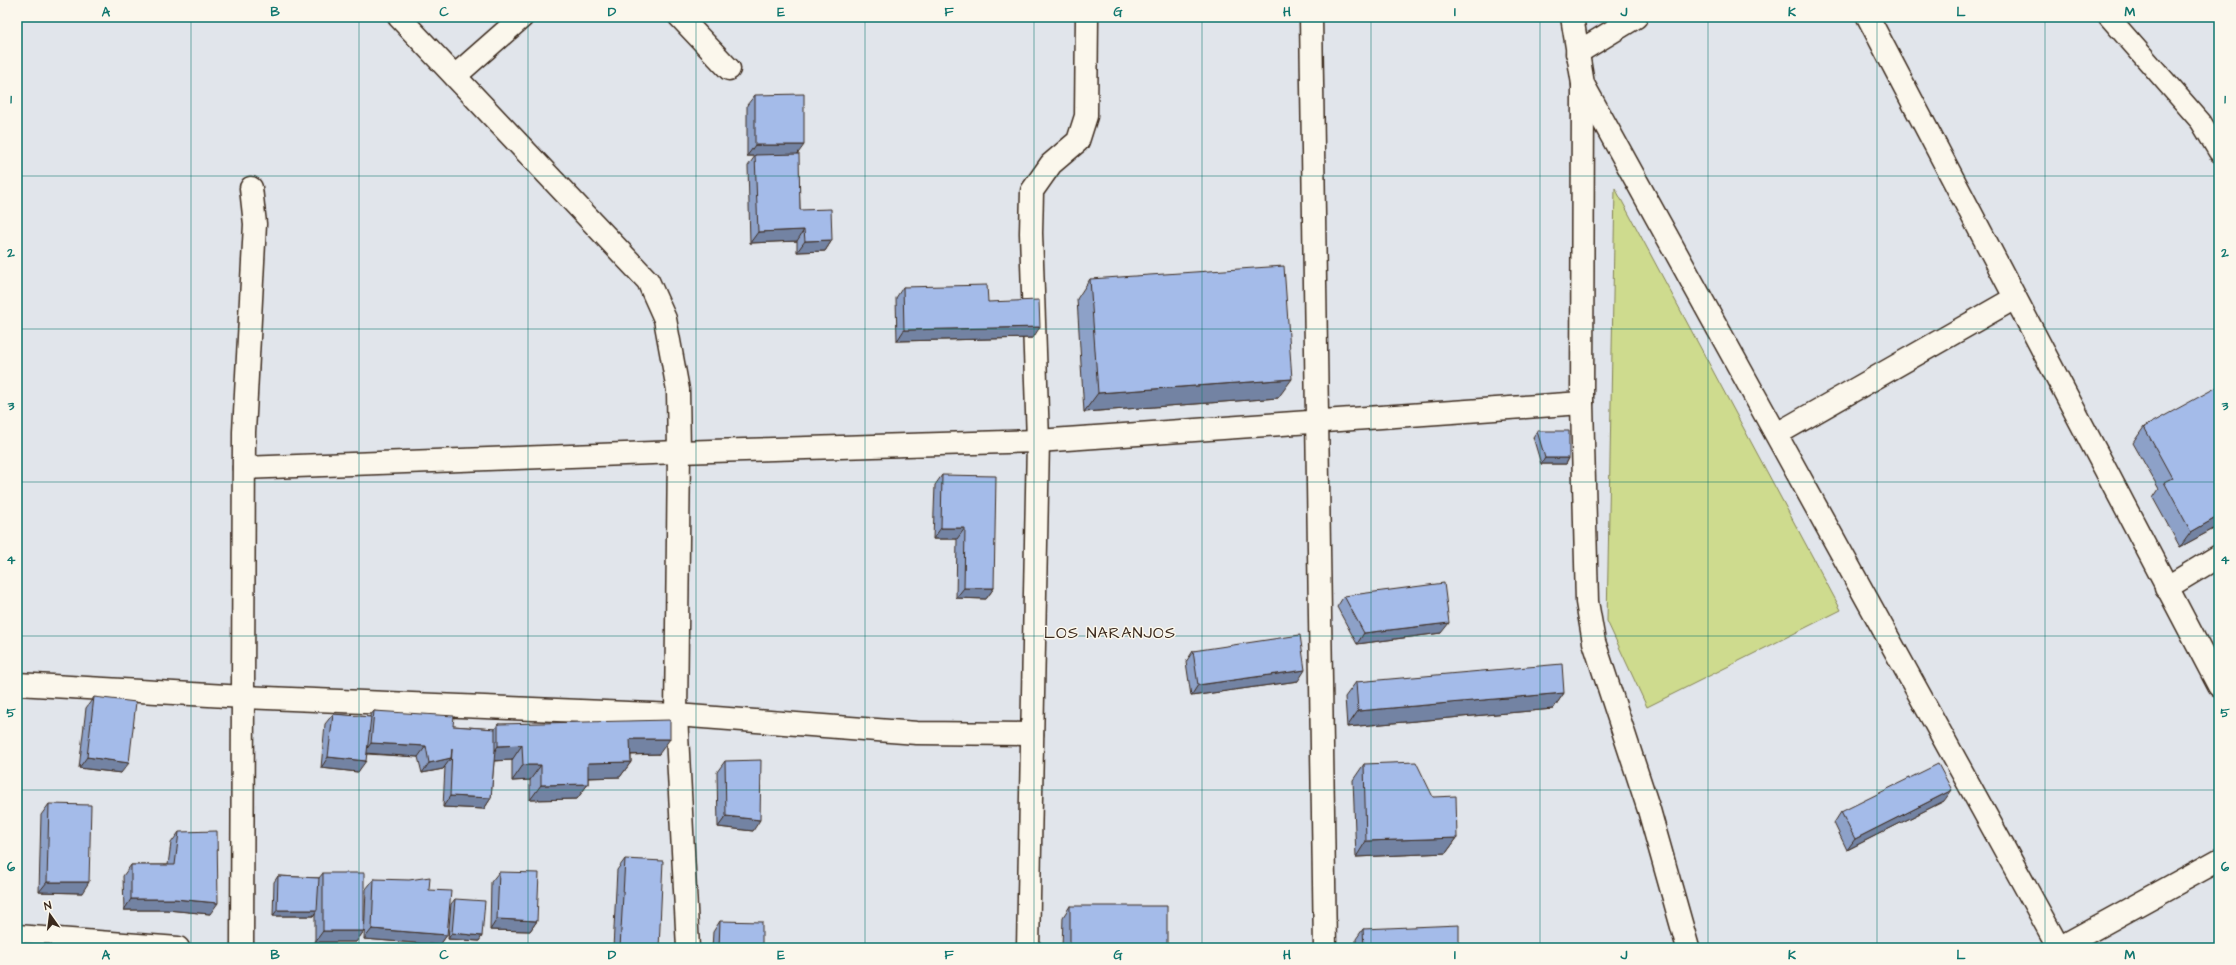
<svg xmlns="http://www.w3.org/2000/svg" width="2236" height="965" viewBox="0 0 2236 965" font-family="'Architects Daughter',sans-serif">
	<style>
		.green { fill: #cedb8e; stroke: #848256 }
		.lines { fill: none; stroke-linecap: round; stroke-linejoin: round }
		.service-casing { stroke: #3b2a1e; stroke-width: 23 }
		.minor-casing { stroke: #3b2a1e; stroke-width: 25 }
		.service { stroke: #fbf7ec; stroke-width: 20 }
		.minor { stroke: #fbf7ec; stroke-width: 22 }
		.wall { fill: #8da1c8; stroke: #3b2a1e }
		.shaded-wall { fill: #7383a3; stroke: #3b2a1e }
		.building { fill: #a4bbe9; stroke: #3b2a1e }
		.grid { fill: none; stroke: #0f766e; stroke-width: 1; stroke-opacity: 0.55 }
		.labels { text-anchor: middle; stroke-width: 3; stroke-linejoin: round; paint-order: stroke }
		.neighbourhood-label { font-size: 16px; letter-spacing: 1px; fill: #3b2a1e; stroke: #fbf7ec }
		.neatline { fill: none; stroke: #0f766e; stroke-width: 1.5 }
		.grid-label { font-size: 13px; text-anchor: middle; font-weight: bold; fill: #0f766e }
	</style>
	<rect width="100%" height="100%" fill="#e1e5eb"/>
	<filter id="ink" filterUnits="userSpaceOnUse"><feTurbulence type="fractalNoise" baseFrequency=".025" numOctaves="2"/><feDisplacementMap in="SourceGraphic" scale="8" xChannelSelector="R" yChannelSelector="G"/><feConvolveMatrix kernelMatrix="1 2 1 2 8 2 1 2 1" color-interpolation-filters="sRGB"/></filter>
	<g filter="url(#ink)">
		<!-- green -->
		<polygon class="green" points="1615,188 1841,610 1647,707 1607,621"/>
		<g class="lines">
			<defs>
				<polyline id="service" points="2109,17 2201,122 2219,152"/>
				<g id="minor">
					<polyline points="399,17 648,281 665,319 678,390 679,452 676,715 688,948"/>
					<polyline points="680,17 729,69"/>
					<polyline points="1311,17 1325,948"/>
					<polyline points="1572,17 1583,84 2059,948"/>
					<polyline points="1868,17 2219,686"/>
					<polyline points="1577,53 1636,17"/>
					<polyline points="455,76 522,17"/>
					<polyline points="1583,86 1582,403 1587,602 1594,642 1649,810 1688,948"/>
					<polyline points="1777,434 2015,298"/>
					<polyline points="244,468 679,452 1038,441 1582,403"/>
					<polyline points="2166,588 2219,556"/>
					<polyline points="17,684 244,697 676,715 917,733 1032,734"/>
					<polyline points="17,936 178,948"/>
					<polyline points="242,948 244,432 255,224 251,188"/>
					<polyline points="1028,948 1038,441 1031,233 1032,191 1051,164 1078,141 1086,116 1087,17"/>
					<polyline points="2059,948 2219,860"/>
				</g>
			</defs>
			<!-- service casing -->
			<use href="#service" class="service-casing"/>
			<!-- minor casing -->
			<use href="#minor" class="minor-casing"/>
			<!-- service -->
			<use href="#service" class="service"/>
			<!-- minor -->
			<use href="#minor" class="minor"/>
		</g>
		<!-- wall -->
		<g class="wall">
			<polygon points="755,95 798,154 800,210 832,240 825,251 797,252 797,241 750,243 748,166 755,156 747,156 747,105"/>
			<polygon points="1090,279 1278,398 1084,412 1077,299"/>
			<polygon points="903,287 988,302 1033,338 897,341 896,298"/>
			<polygon points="2144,427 2219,526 2180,547 2153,498 2159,489 2133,443"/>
			<polygon points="1537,431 1569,458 1566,464 1541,464 1533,437"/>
			<polygon points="942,475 994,588 986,599 956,598 957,539 933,539 935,485"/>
			<polygon points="1344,596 1441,633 1357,644 1337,607"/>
			<polygon points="1193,651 1298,681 1191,696 1186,662"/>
			<polygon points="1356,682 1564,693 1553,709 1347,727 1345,697"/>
			<polygon points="94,697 121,773 79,768 86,708"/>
			<polygon points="374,711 453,726 495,729 498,724 659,754 631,755 631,762 620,777 588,778 588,784 577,799 530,800 530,780 512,781 512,760 494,761 491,798 484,809 443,807 445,767 443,769 422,773 418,757 367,754 358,772 321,768 325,724 333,714 369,717"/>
			<polygon points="725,761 753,831 718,827 717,772"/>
			<polygon points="1364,764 1433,797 1457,838 1446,853 1356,857 1353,780"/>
			<polygon points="1944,801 1847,850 1834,823 1841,812"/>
			<polygon points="49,804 82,893 39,892 41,815"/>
			<polygon points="179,832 210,914 167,910 124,910 123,876 131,865 168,865 171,843"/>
			<polygon points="625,859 659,948 613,948 617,870"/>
			<polygon points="499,872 537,921 530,931 490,930 491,882"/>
			<polygon points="323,873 364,931 356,942 315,942 315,913 313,916 273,916 274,882 278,876 319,878"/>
			<polygon points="374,879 429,890 447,935 440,945 364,939 366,889"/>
			<polygon points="455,899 482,936 479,941 448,939 451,904"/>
			<polygon points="1070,906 1165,948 1062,948 1063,917"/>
			<polygon points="720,921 762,948 712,948 713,932"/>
			<polygon points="1363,929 1459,948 1356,948 1356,939"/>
		</g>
		<!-- shaded-wall -->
		<g class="shaded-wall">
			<polygon points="755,145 804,145 796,156 747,156"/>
			<polygon points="804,230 797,241 750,243 758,232"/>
			<polygon points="832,240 825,251 797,252 805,241"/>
			<polygon points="1040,327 1033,338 897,341 904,330"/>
			<polygon points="1292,379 1278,398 1084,412 1098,393"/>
			<polygon points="1545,458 1569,458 1566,464 1541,464"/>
			<polygon points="2219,516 2219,526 2180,547 2191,532"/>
			<polygon points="941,528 965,528 957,539 933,539"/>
			<polygon points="964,588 994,588 986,599 956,598"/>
			<polygon points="1449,623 1441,633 1357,644 1364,633"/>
			<polygon points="1305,670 1298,681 1191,696 1198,685"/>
			<polygon points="1564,693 1553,709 1347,727 1358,711"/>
			<polygon points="630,739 670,739 659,754 619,755"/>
			<polygon points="371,743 426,746 418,757 364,753"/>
			<polygon points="522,745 512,760 488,761 498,746"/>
			<polygon points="87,757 129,763 121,773 79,768"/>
			<polygon points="328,757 366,761 358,772 321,768"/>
			<polygon points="451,758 443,769 422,773 429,763"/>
			<polygon points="631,762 620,777 577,778 588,763"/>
			<polygon points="523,765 541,765 530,780 512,781"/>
			<polygon points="588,784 577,799 530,800 541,785"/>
			<polygon points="1952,790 1944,801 1847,850 1855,839"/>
			<polygon points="450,796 491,798 484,809 443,807"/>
			<polygon points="726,816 760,820 753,831 718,827"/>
			<polygon points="1457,838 1446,853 1356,857 1366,841"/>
			<polygon points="47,882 89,882 82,893 39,892"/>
			<polygon points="131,899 175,899 218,903 210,914 167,910 124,910"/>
			<polygon points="277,910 317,910 313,916 273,916"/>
			<polygon points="497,919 537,921 530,931 490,930"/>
			<polygon points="372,929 447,935 440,945 364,939"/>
			<polygon points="323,931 364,931 356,942 315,942"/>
			<polygon points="452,933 482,936 479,941 448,939"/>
			<polygon points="1070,946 1167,946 1165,948 1068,948"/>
		</g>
		<!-- building -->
		<g class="building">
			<polygon points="804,94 804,145 755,145 755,95"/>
			<polygon points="799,154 800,210 831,209 832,240 805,241 804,230 758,232 755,155"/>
			<polygon points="1284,266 1292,379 1098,393 1090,279"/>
			<polygon points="987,285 988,302 1039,300 1040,327 904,330 903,287"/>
			<polygon points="2219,386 2219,516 2191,532 2164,482 2172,478 2144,427"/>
			<polygon points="1537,431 1569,431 1569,458 1545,458"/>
			<polygon points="942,475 996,476 994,588 964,588 965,528 941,528"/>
			<polygon points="1444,583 1449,623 1364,633 1344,596"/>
			<polygon points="1300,635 1305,670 1198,685 1193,651"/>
			<polygon points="1562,664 1564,693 1358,711 1356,682"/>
			<polygon points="94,697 136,702 129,763 87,757"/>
			<polygon points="374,711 454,716 453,726 495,729 495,750 491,798 450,796 452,749 451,758 429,763 426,746 371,743"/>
			<polygon points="333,714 371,717 366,761 328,757"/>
			<polygon points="670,720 670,739 630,739 631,762 588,763 588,784 541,785 541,765 523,765 522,745 498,746 498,724"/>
			<polygon points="761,760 760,820 726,816 725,761"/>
			<polygon points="1416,762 1433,797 1456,796 1457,838 1366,841 1364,764"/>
			<polygon points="1938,764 1952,790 1855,839 1841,812"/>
			<polygon points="49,804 91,805 89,882 47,882"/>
			<polygon points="217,831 218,903 175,899 131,899 131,865 175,865 179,832"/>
			<polygon points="625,859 663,861 659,948 620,948"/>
			<polygon points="499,872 539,873 537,921 497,919"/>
			<rect x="323" y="873" width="41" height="58"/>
			<polygon points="278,876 319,878 317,910 277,910"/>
			<polygon points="430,877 429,890 451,891 447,935 372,929 374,879 409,880"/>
			<polygon points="455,899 485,901 482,936 452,933"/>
			<rect x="1070" y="906" width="97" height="40"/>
			<polygon points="720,921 762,922 762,948 719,948"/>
			<polygon points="1459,925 1459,948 1364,948 1363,929"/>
			<polygon points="17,943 50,944 50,948 17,948"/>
		</g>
	</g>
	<!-- grid -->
	<path class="grid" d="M191,17V948M359,17V948M528,17V948M696,17V948M865,17V948M1034,17V948M1202,17V948M1371,17V948M1540,17V948M1708,17V948M1877,17V948M2045,17V948M17,176H2219M17,329H2219M17,482H2219M17,636H2219M17,790H2219"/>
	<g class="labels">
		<!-- neighbourhood labels -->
		<g class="neighbourhood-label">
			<text x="1110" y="638">LOS NARANJOS</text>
		</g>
	</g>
	<!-- margin -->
	<rect width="2236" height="965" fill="none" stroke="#fbf7ec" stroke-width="44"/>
	<!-- north arrow -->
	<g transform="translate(50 915) rotate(346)" stroke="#fbf7ec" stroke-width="3" paint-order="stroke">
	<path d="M0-3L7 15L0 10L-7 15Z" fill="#3b2a1e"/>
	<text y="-6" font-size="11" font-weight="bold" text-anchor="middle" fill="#3b2a1e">N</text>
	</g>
	<rect x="22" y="22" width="2192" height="921" class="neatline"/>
	<g class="grid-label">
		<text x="106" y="16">A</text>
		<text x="275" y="16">B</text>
		<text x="444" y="16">C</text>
		<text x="612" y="16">D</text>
		<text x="781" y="16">E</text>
		<text x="949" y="16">F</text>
		<text x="1118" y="16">G</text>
		<text x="1287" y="16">H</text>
		<text x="1455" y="16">I</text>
		<text x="1624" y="16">J</text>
		<text x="1792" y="16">K</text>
		<text x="1961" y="16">L</text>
		<text x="2130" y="16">M</text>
		<text x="11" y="103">1</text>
		<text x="2225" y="103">1</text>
		<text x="11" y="257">2</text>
		<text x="2225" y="257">2</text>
		<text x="11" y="410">3</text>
		<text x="2225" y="410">3</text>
		<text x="11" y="564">4</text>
		<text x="2225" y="564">4</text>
		<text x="11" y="717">5</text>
		<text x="2225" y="717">5</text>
		<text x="11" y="871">6</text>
		<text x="2225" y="871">6</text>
		<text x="106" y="959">A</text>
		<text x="275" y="959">B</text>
		<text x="444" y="959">C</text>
		<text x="612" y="959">D</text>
		<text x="781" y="959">E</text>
		<text x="949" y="959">F</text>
		<text x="1118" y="959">G</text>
		<text x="1287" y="959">H</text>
		<text x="1455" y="959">I</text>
		<text x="1624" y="959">J</text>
		<text x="1792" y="959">K</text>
		<text x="1961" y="959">L</text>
		<text x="2130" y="959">M</text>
	</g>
</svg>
